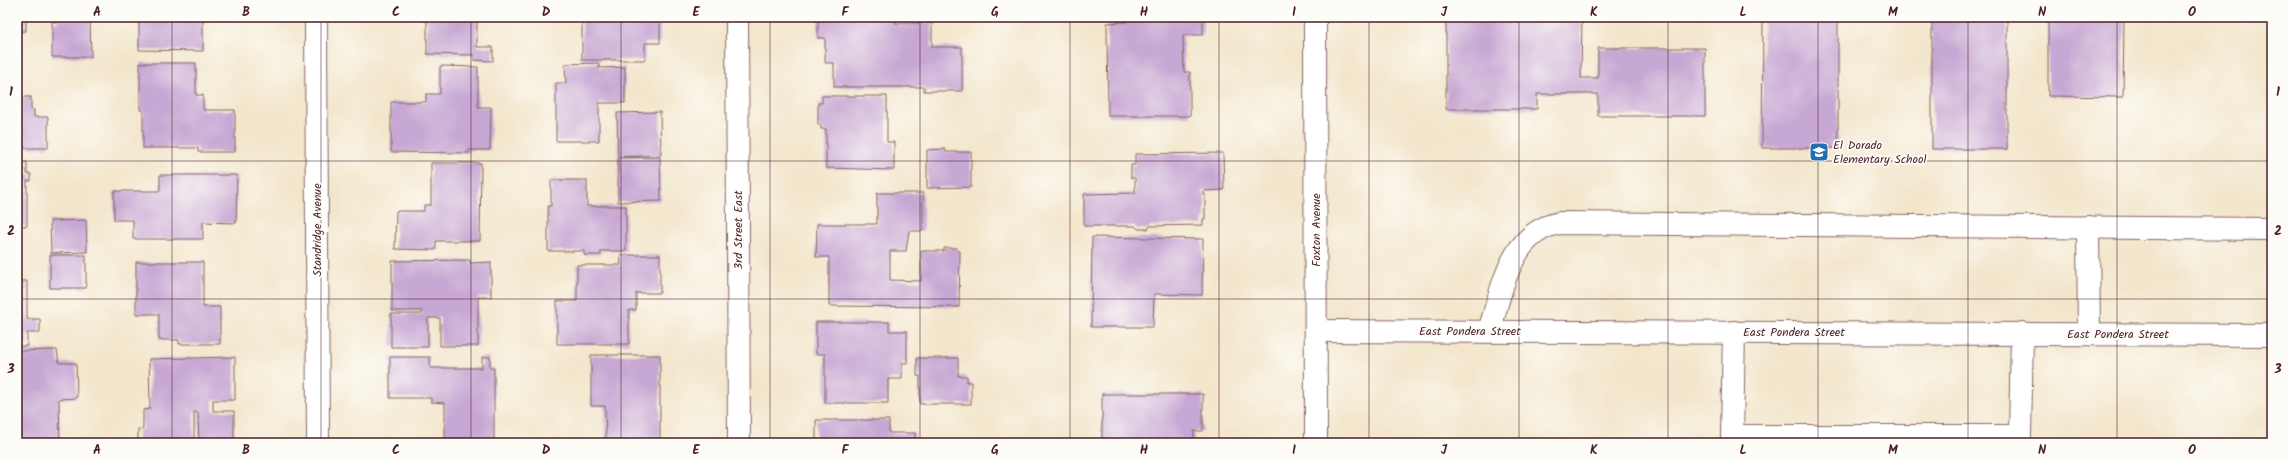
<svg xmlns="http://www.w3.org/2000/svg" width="2289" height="460" viewBox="0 0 2289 460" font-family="Kalam,sans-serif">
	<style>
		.building { fill: #c7a7d3 }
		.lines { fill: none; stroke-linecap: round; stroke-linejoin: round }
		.minor-casing { stroke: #856563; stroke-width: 24 }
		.minor { stroke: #fff; stroke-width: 22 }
		.grid { fill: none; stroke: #4a1f2b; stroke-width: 1; stroke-opacity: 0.55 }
		.labels { text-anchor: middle; stroke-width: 3.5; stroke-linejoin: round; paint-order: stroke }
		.poi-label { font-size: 12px; fill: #4a1f2b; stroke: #fdfcf7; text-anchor: start }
		.street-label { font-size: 12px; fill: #4a1f2b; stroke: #fdfcf7 }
		.neatline { fill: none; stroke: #4a1f2b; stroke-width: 1.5 }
		.grid-label { font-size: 13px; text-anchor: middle; font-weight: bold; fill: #4a1f2b }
	</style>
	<rect width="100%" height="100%" fill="#fdfcf7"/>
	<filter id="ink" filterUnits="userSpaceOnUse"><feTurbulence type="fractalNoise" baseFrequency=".025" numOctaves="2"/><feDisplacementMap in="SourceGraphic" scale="8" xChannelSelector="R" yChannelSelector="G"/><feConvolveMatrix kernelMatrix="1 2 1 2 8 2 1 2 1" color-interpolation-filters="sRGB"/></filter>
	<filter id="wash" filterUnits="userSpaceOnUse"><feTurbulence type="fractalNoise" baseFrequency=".012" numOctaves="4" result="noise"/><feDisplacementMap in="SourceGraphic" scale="16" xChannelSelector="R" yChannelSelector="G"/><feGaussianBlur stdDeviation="0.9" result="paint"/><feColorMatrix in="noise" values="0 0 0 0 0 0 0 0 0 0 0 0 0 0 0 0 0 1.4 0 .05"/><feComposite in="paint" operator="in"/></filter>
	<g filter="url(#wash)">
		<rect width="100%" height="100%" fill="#f3e6cc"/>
		<g id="blocks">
			<!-- building -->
			<g class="building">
				<rect x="17" y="17" width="9" height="14"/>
				<polygon points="57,17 90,17 91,57 52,57 52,22 58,22"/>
				<polygon points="139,17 203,17 203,51 139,50"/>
				<polygon points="421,17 477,17 477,47 493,47 493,61 474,60 474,55 427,54 427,20 421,19"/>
				<polygon points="582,17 660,17 660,43 645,43 645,60 582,60"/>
				<polygon points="818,17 895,17 895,23 932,23 932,47 962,47 962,91 924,91 924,87 834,87 834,63 825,63 825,38 818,38"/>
				<polygon points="1127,17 1203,17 1203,35 1183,35 1184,72 1190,72 1190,116 1108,116 1107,23 1127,22"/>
				<polygon points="1446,17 1582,17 1581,78 1598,78 1598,48 1705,48 1705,116 1598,116 1598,94 1537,94 1537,109 1446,109"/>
				<polygon points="1763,17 1838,17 1838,148 1762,148"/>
				<rect x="1932" y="17" width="75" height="132"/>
				<polygon points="2048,17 2124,17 2123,97 2048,96"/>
				<polygon points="140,63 196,63 196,95 203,95 203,110 235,110 235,152 198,152 198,148 143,148 143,110 140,110"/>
				<polygon points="599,63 599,68 625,67 625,103 599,103 599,141 556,141 556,83 566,83 565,64"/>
				<polygon points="440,66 478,67 478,107 491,107 490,150 469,150 469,153 391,152 391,102 426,102 426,94 440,94"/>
				<polygon points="17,70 20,70 21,97 31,97 31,110 34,110 34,117 48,117 48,148 17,148"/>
				<polygon points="822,96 887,96 887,142 894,142 894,170 826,168 826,129 821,129 821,125 818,125 818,103 822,103"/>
				<polygon points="660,112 661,155 618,157 617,113"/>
				<polygon points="945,149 946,152 971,152 971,187 927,188 927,150"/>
				<polygon points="1223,153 1224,190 1203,191 1203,194 1205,194 1205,219 1203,219 1203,225 1150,226 1148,229 1138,229 1135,226 1084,226 1084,194 1135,193 1135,178 1131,178 1131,165 1135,165 1135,154"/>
				<polygon points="660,157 661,201 618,202 618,158"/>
				<polygon points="27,162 27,174 31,174 31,181 27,181 27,226 17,226 17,163"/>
				<polygon points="431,163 481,163 480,241 436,241 436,250 395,249 396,211 424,211 424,205 431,205"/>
				<polygon points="160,175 237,175 236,223 203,222 203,239 133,239 133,220 114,220 114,191 160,191"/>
				<polygon points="551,180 587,180 587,206 626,206 626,251 601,251 601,255 584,255 584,251 548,251 548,206 551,206"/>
				<polygon points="877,193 923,193 923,231 909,231 906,251 890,251 890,280 921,281 921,251 944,251 944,248 957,248 957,251 960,251 959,307 829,306 829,257 816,257 817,224 877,224"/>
				<polygon points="86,220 87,252 51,253 50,221"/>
				<polygon points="1092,237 1203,239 1202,295 1154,294 1153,327 1091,327"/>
				<rect x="50" y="255" width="36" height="33"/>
				<polygon points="620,255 660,255 660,293 636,293 636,310 629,310 629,344 557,344 557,301 577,301 577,265 621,265"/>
				<polygon points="470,260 470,263 491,262 491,297 478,297 478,346 440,346 440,318 428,318 428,347 391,347 391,314 422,314 422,311 392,311 392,261"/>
				<polygon points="136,262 203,262 203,307 220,307 220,344 179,344 179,340 159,340 159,314 136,314"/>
				<polygon points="17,281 27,281 27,319 40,319 40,333 27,333 27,346 17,346"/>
				<polygon points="816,322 889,322 889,331 907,331 907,363 902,363 902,379 888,379 888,403 825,403 825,354 816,354"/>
				<polygon points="57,350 59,363 76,363 77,398 59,399 60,443 17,443 17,351"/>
				<polygon points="591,355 660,355 660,443 606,443 605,406 591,406"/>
				<polygon points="235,357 235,400 213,400 213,411 234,411 234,443 199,443 198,412 194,412 194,443 138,443 138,429 143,429 143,410 150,409 149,359"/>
				<polygon points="390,357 430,357 430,368 482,368 482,357 490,357 490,368 494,368 494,441 445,440 445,403 431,402 431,398 390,398"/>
				<polygon points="917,358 958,358 958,376 967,376 967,382 971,382 971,404 920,404 920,376 917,376"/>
				<polygon points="1102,394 1203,394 1203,431 1194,431 1194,443 1102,443"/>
				<polygon points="816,420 889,420 889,433 915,433 915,443 816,443"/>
			</g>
		</g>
	</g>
	<g filter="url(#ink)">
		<use href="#blocks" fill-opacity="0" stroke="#856563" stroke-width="1"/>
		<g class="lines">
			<defs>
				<g id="minor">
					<polyline points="316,17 318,443"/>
					<polyline points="737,17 739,443"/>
					<polyline points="1315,17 1316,443"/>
					<polyline points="2088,227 2089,334"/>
					<polyline points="1316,331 2272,335"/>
					<path d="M1489,331C1502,291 1510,231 1560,223L2272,229"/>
					<polyline points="1734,332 1732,436 2020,436 2022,333"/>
				</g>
			</defs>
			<!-- minor casing -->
			<use href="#minor" class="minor-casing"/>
			<!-- minor -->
			<use href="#minor" class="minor"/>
		</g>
	</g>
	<!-- grid -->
	<path class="grid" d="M172,17V443M321,17V443M471,17V443M621,17V443M770,17V443M920,17V443M1070,17V443M1219,17V443M1369,17V443M1519,17V443M1668,17V443M1818,17V443M1968,17V443M2117,17V443M17,161H2272M17,299H2272"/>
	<!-- icons -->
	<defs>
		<symbol id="school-square" viewBox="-11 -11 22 22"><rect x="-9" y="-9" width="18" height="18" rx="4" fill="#1f6fb2" stroke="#fdfcf7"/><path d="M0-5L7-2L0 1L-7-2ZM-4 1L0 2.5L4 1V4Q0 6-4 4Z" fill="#fff"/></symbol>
	</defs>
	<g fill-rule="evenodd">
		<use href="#school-square" x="1808" y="141" width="22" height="22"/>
	</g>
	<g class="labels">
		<!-- poi labels -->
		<g class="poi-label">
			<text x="1833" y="149">El Dorado<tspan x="1833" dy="14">Elementary School</tspan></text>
		</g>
		<!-- street labels -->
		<g class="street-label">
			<text transform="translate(317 230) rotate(-90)" y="4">Standridge Avenue</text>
			<text transform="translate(738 230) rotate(-90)" y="4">3rd Street East</text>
			<text transform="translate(1316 230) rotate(-90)" y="4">Foxton Avenue</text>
			<text x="1470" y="335">East Pondera Street</text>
			<text x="1794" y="336">East Pondera Street</text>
			<text x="2118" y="338">East Pondera Street</text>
		</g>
	</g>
	<!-- margin -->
	<rect width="2289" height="460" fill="none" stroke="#fdfcf7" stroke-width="44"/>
	<rect x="22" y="22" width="2245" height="416" class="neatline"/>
	<g class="grid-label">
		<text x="97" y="16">A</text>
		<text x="246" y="16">B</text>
		<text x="396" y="16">C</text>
		<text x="546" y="16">D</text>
		<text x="696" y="16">E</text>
		<text x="845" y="16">F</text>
		<text x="995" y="16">G</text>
		<text x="1144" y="16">H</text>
		<text x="1294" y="16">I</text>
		<text x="1444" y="16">J</text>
		<text x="1594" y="16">K</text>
		<text x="1743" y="16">L</text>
		<text x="1893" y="16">M</text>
		<text x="2042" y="16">N</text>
		<text x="2192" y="16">O</text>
		<text x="11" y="96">1</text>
		<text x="2278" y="96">1</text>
		<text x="11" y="235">2</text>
		<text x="2278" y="235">2</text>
		<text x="11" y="373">3</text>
		<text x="2278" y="373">3</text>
		<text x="97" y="454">A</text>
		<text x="246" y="454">B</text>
		<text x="396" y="454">C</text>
		<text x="546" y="454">D</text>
		<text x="696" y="454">E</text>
		<text x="845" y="454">F</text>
		<text x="995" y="454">G</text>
		<text x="1144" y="454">H</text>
		<text x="1294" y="454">I</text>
		<text x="1444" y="454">J</text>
		<text x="1594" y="454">K</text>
		<text x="1743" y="454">L</text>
		<text x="1893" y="454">M</text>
		<text x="2042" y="454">N</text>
		<text x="2192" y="454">O</text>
	</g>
</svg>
